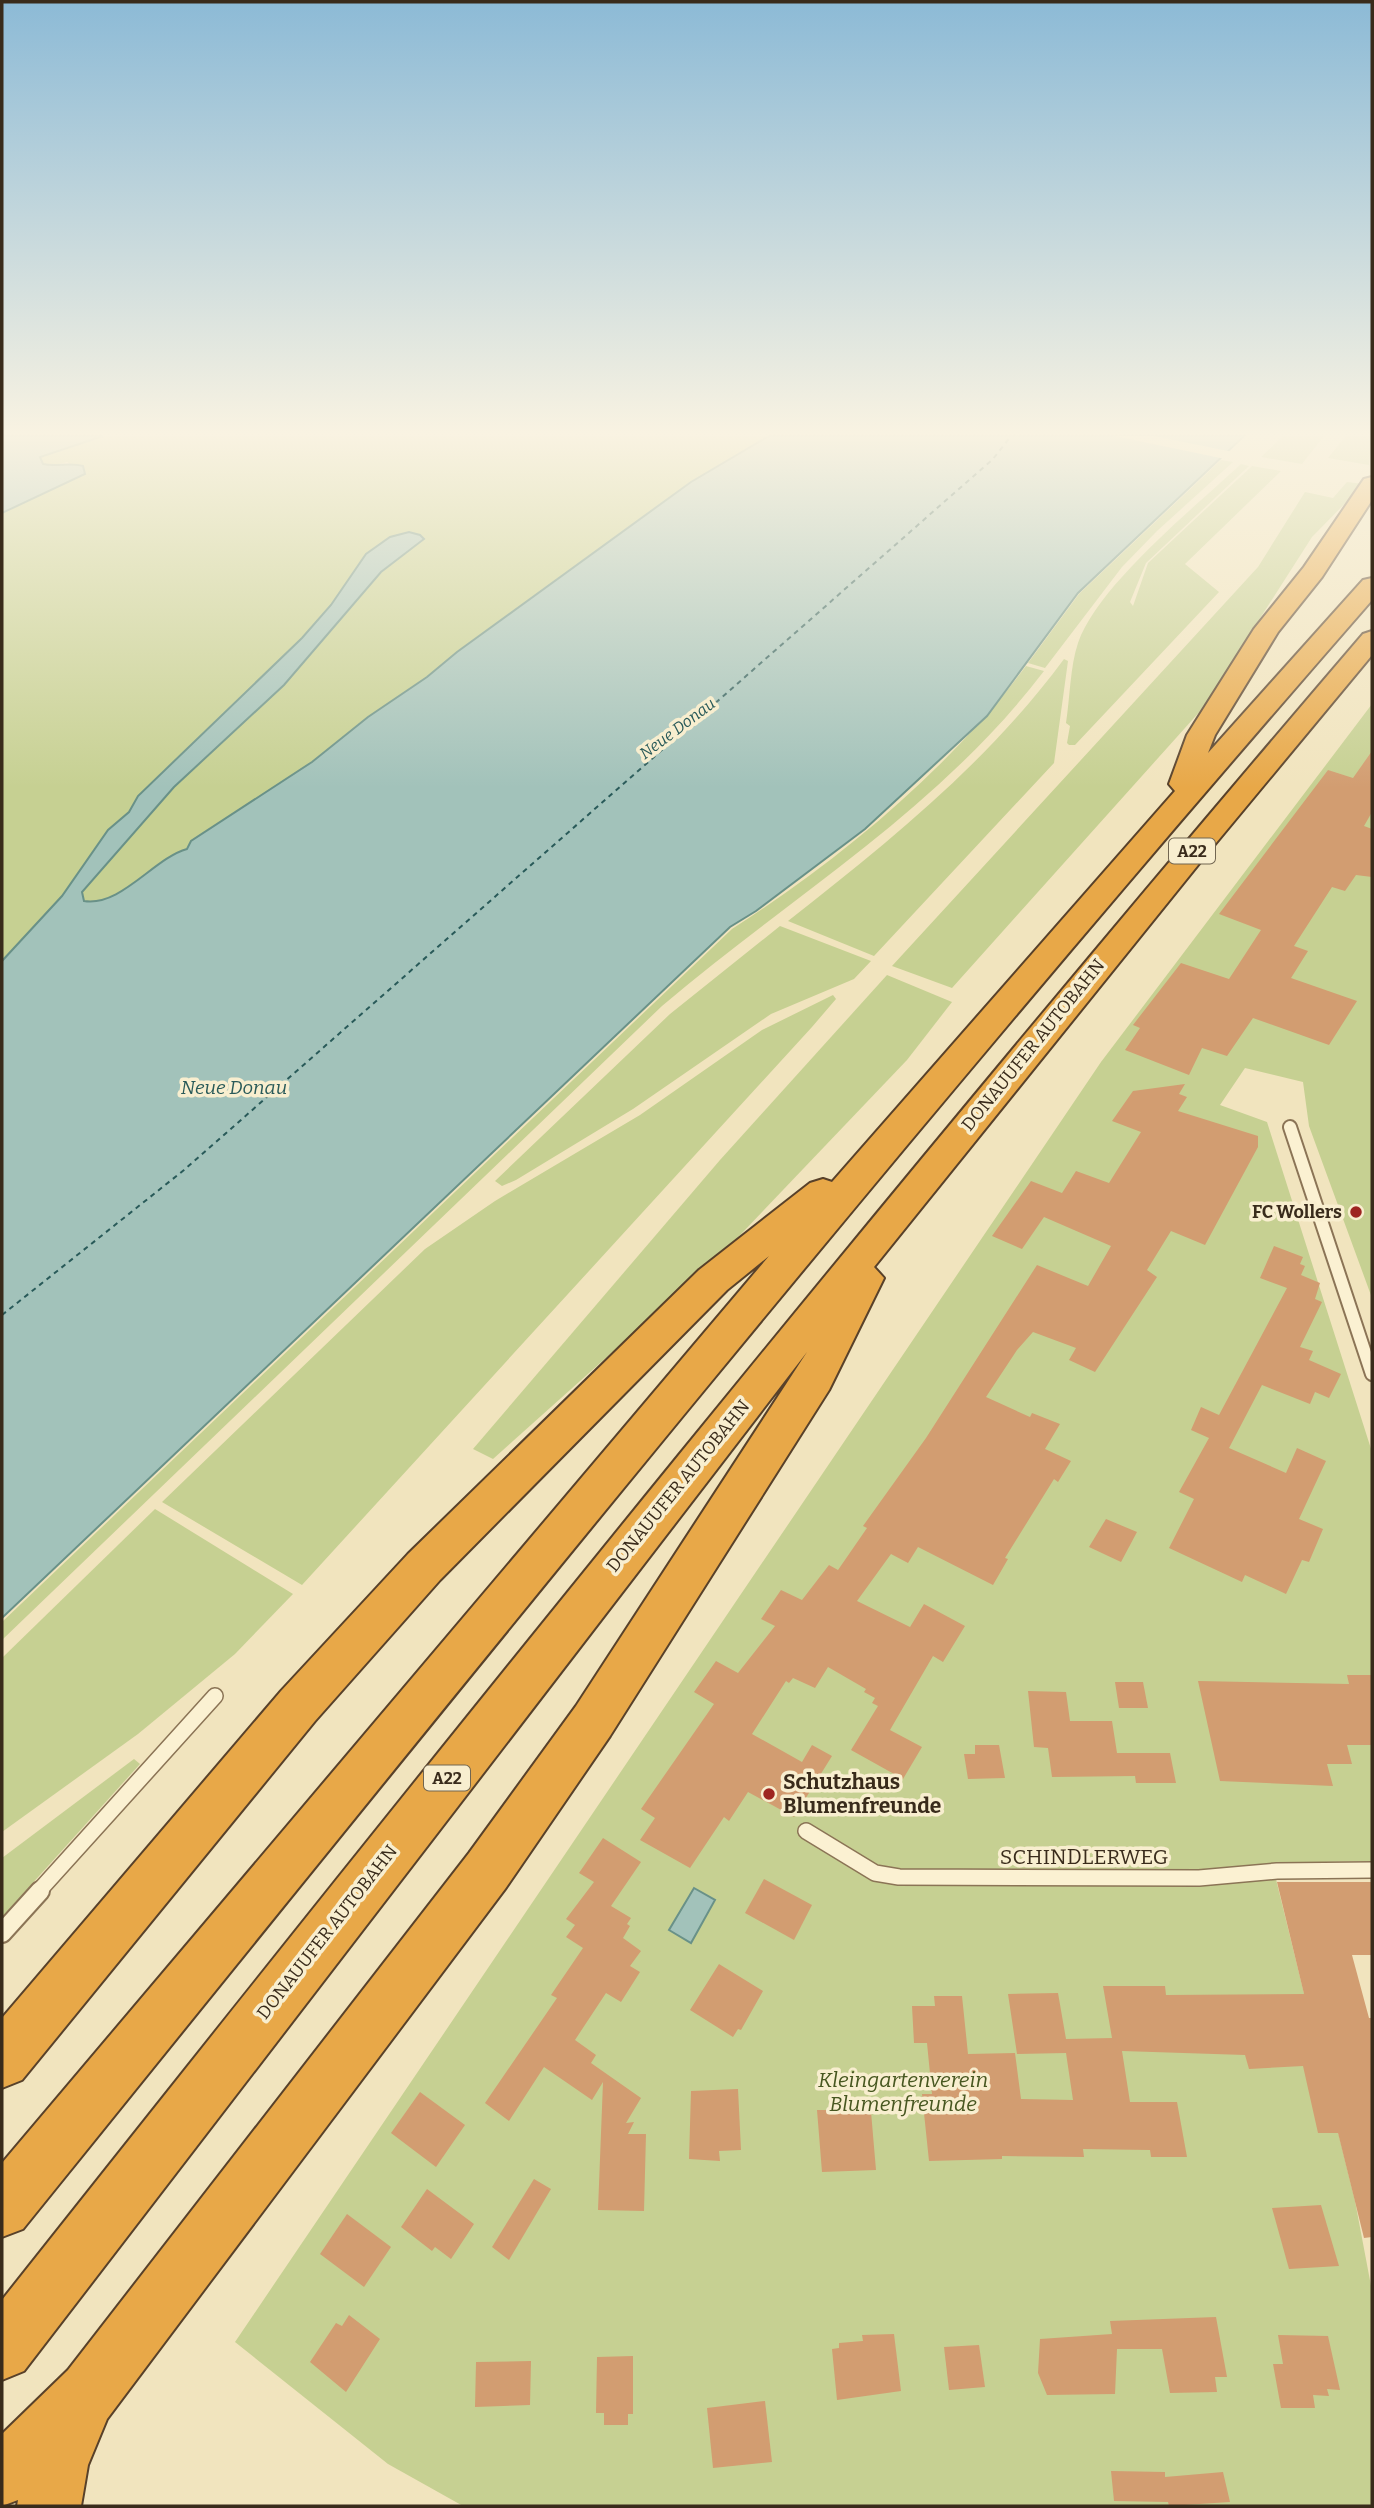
<svg xmlns="http://www.w3.org/2000/svg" width="1374" height="2508" viewBox="0 0 1374 2508" font-family="Bitter,serif">
	<style>
		.green { fill: #c6d092 }
		.water { fill: #a2c2ba; stroke: #699188; stroke-width: 2 }
		.pier { fill: #f1e4be }
		.lines { fill: none; stroke-linecap: round; stroke-linejoin: round }
		.ferry { stroke: #295a59; stroke-width: 2; stroke-dasharray: 5 4.5; stroke-linecap: butt }
		.building { fill: #d29d71 }
		.lane-far2-casing { stroke: #8b7456; stroke-width: 16 }
		.lane-far1-casing { stroke: #8b7456; stroke-width: 18 }
		.lane-casing { stroke: #8b7456; stroke-width: 22 }
		.highway-casing { stroke: #58412a; stroke-width: 4 }
		.lane-far2 { stroke: #fbf1d2; stroke-width: 12 }
		.lane-far1 { stroke: #fbf1d2; stroke-width: 15 }
		.lane { stroke: #fbf1d2; stroke-width: 18 }
		.highway { fill: #e8a848; fill-rule: evenodd }
		.poi-dot { fill: #9e2521; stroke: #f8eecf; stroke-width: 2.5 }
		.labels { text-anchor: middle; stroke-width: 7; stroke-linejoin: round; paint-order: stroke }
		.far-water-label { font-size: 16px; font-style: italic; fill: #295a59; stroke: #f8eecf }
		.shield { fill: #f8eecf; stroke: #726651; stroke-width: 2 }
		.shield-label { font-size: 16px; font-weight: bold; fill: #392b1b }
		.street-label { font-size: 18px; fill: #392b1b; stroke: #f8eecf }
		.poi-label { font-size: 18px; font-weight: bold; fill: #392b1b; stroke: #f8eecf; text-anchor: end }
		.water-label { font-size: 19px; font-style: italic; fill: #295a59; stroke: #f8eecf }
		.near-poi-label { font-size: 21px; font-weight: bold; fill: #392b1b; stroke: #f8eecf; text-anchor: start }
		.near-street-label { font-size: 21px; fill: #392b1b; stroke: #f8eecf }
		.near-park-label { font-size: 21px; font-style: italic; fill: #475720; stroke: #f8eecf }
	</style>
	<rect width="100%" height="100%" fill="#f1e4be"/>
	<!-- green -->
	<g class="green">
		<path d="M103,436H769L691,482L457,652L427,677L368,717L312,762L191,841L187,849C154,858 121,907 84,901L82,892L174,787L284,685L381,572L403,552L420,543L366,554L331,605L302,638L163,771L138,796L129,812L108,830L62,896L2,961V513L85,474L67,462L51,466L43,464L40,457Z"/>
		<polygon points="1283,436 1324,436 1302,464 1261,457"/>
		<polygon points="1346,436 1371,436 1369,465 1328,458"/>
		<polygon points="1221,460 1233,462 1157,531 1122,567 1045,668 1028,663 1079,594"/>
		<path d="M1241,464L1249,466L1146,563L1130,602L1133,606L1148,563L1252,466L1281,471L1185,564L1219,592L1075,745H1069L1067,743L1070,726L1066,723C1070,698 1070,667 1078,643C1098,585 1195,507 1241,464Z"/>
		<polygon points="1347,482 1364,484 1312,537 1202,709 952,988 892,966 1258,567 1305,492 1333,498"/>
		<path d="M1064,659L1068,661L1054,763L874,956L788,921C889,842 989,761 1064,659Z"/>
		<path d="M1026,666L1044,671C937,811 794,894 662,1006L2,1640V1622L732,929C841,859 948,770 1026,666Z"/>
		<polygon points="1372,704 1372,1298 1309,1126 1303,1082 1245,1068 1220,1105 1267,1122 1372,1452 1372,1861 1272,1863 1355,2201 1372,2291 1372,2506 463,2506 388,2464 235,2342 1101,1062"/>
		<polygon points="780,926 871,961 854,979 771,1014 633,1109 516,1180 502,1186 495,1181 670,1014"/>
		<polygon points="887,975 952,1002 907,1060 723,1253 493,1459 473,1449 720,1160"/>
		<polygon points="833,995 836,999 812,1027 302,1585 162,1502 425,1249 495,1201 640,1115 762,1030"/>
		<polygon points="155,1509 293,1594 235,1654 138,1734 2,1832 2,1658"/>
		<polygon points="134,1759 140,1764 2,1917 2,1858"/>
	</g>
	<!-- water -->
	<g class="water">
		<path d="M2,436H103L40,457L43,464C57,467 69,462 83,466L85,474L2,513Z"/>
		<path d="M769,436H1244L1078,593L987,716L865,829L756,911L730,927L2,1618V961L62,896L108,830L129,812L138,796L302,638L331,605L366,554L390,537L409,532L420,535L424,539L381,572L284,685L174,787L82,892L84,901C121,907 154,858 187,849L191,841L312,762L368,717L427,677L457,652L691,482Z"/>
		<polygon points="694,1888 715,1900 691,1943 669,1930"/>
	</g>
	<!-- pier -->
	<polygon class="pier" points="1115,436 1154,436 1233,452 1225,459"/>
	<g class="lines">
		<!-- ferry -->
		<polyline class="ferry" points="2,1315 184,1170 993,459 1011,436"/>
	</g>
	<!-- building -->
	<g class="building">
		<polygon points="1372,751 1372,812 1364,826 1372,829 1372,877 1356,875 1345,891 1332,887 1294,946 1308,951 1291,978 1357,1001 1329,1045 1253,1018 1227,1056 1202,1048 1189,1075 1125,1050 1140,1028 1133,1025 1181,963 1229,979 1261,930 1219,914 1328,770 1353,778"/>
		<polygon points="1185,1084 1179,1094 1187,1097 1178,1111 1258,1136 1258,1147 1205,1245 1171,1231 1147,1270 1157,1277 1095,1372 1069,1360 1076,1348 1033,1332 1017,1350 986,1397 1030,1417 1032,1413 1060,1424 1045,1449 1071,1461 1058,1482 1054,1479 1005,1558 1008,1559 993,1585 918,1547 908,1563 891,1554 857,1601 910,1627 924,1604 965,1626 943,1662 933,1656 890,1730 922,1747 903,1779 851,1750 878,1706 872,1703 875,1698 864,1692 866,1689 828,1667 815,1688 793,1678 789,1683 786,1681 752,1734 802,1762 812,1745 832,1756 794,1817 748,1792 729,1821 724,1817 690,1868 640,1840 655,1818 641,1809 714,1704 694,1692 716,1661 738,1673 775,1626 761,1619 781,1590 802,1600 829,1565 838,1570 867,1528 863,1526 926,1438 1037,1265 1088,1286 1111,1246 1044,1217 1022,1249 992,1236 1031,1181 1062,1193 1076,1171 1109,1183 1141,1132 1112,1121 1133,1091"/>
		<polygon points="1274,1246 1303,1257 1300,1264 1305,1266 1301,1275 1320,1283 1315,1299 1322,1302 1300,1347 1313,1351 1309,1360 1341,1374 1329,1398 1315,1392 1310,1404 1262,1385 1229,1448 1286,1473 1297,1448 1326,1461 1299,1519 1323,1529 1309,1562 1302,1560 1286,1594 1245,1575 1242,1582 1169,1548 1194,1499 1179,1492 1209,1438 1191,1430 1201,1407 1219,1415 1287,1288 1260,1278"/>
		<polygon points="1106,1519 1137,1532 1121,1562 1089,1547"/>
		<polygon points="1347,1675 1372,1675 1372,1745 1347,1745 1352,1764 1327,1764 1333,1786 1220,1781 1198,1681 1349,1684"/>
		<polygon points="1115,1682 1143,1682 1148,1708 1119,1708"/>
		<polygon points="1028,1691 1066,1692 1070,1721 1112,1721 1117,1753 1170,1753 1176,1783 1136,1783 1135,1776 1052,1777 1048,1748 1034,1747"/>
		<polygon points="975,1745 999,1745 1005,1778 968,1779 964,1754 975,1754"/>
		<polygon points="603,1838 641,1862 611,1906 631,1918 627,1924 630,1926 623,1938 641,1951 630,1966 640,1972 621,2002 606,1993 575,2040 596,2055 591,2063 641,2098 626,2123 634,2122 628,2134 646,2134 644,2211 598,2210 603,2082 592,2100 544,2067 509,2121 485,2103 557,1998 551,1995 583,1948 566,1937 575,1925 566,1919 594,1882 579,1873"/>
		<polygon points="764,1879 812,1905 794,1940 745,1913"/>
		<polygon points="1277,1882 1372,1882 1372,1955 1352,1955 1369,2018 1372,2018 1372,2237 1364,2238 1338,2133 1318,2133 1303,2066 1249,2069 1245,2055 1122,2051 1130,2102 1177,2102 1187,2157 1151,2157 1150,2150 1083,2149 1084,2157 1002,2156 1002,2159 929,2161 922,2094 932,2094 927,2043 914,2043 912,2006 935,2006 934,1996 962,1996 968,2054 1015,2053 1021,2099 1073,2100 1066,2053 1017,2054 1008,1994 1058,1993 1066,2039 1112,2038 1103,1986 1165,1986 1166,1995 1304,1994"/>
		<polygon points="719,1964 763,1991 741,2030 738,2029 733,2037 690,2010"/>
		<polygon points="738,2089 741,2150 719,2151 720,2161 689,2159 691,2091"/>
		<polygon points="420,2092 465,2125 436,2167 391,2133"/>
		<polygon points="870,2100 876,2170 822,2172 817,2110 835,2110 834,2101"/>
		<polygon points="534,2179 551,2189 509,2260 492,2247"/>
		<polygon points="427,2189 474,2224 451,2259 435,2247 432,2251 401,2227"/>
		<polygon points="1321,2205 1339,2266 1289,2269 1272,2208"/>
		<polygon points="347,2214 391,2247 364,2287 320,2254"/>
		<polygon points="349,2315 380,2339 346,2392 310,2362 336,2323 342,2326"/>
		<polygon points="1216,2317 1227,2377 1215,2377 1217,2392 1170,2393 1162,2349 1117,2349 1115,2394 1047,2395 1038,2373 1040,2339 1112,2334 1110,2321"/>
		<polygon points="894,2334 901,2391 837,2400 832,2349 839,2348 839,2343 863,2341 862,2335"/>
		<polygon points="1278,2335 1328,2336 1340,2390 1327,2389 1329,2396 1313,2395 1315,2408 1281,2408 1273,2364 1283,2364"/>
		<polygon points="979,2345 985,2387 949,2390 944,2347"/>
		<polygon points="633,2356 633,2414 628,2414 628,2425 604,2425 604,2413 596,2413 597,2357"/>
		<polygon points="531,2361 530,2405 475,2407 476,2362"/>
		<polygon points="765,2401 772,2462 713,2468 707,2408"/>
		<polygon points="1111,2471 1165,2472 1165,2477 1223,2472 1230,2502 1169,2506 1168,2502 1114,2501"/>
	</g>
	<g class="lines">
		<defs>
			<polyline id="lane-far2" points="1290,1127 1372,1374"/>
			<g id="lane-far1">
				<polyline points="806,1831 875,1873 899,1877 1199,1878 1277,1871 1372,1870"/>
				<polyline points="38,1892 215,1696"/>
			</g>
			<polyline id="lane" points="2,1933 40,1891"/>
			<g id="highway">
				<path d="M1372,477V500L1322,577L1278,632L1215,735L1208,753L1363,580L1372,578V600C908,1131 466,1680 23,2229L2,2237V2163L769,1256L727,1290L440,1580L315,1721L22,2080L2,2088V2018L281,1691L408,1554L699,1270L810,1183L823,1179L832,1182L1175,791L1169,784L1187,735L1254,629L1304,567L1364,479Z"/>
				<path d="M1372,631V655L1206,855L874,1267L884,1278L829,1390L610,1736L505,1889L107,2419L88,2465L81,2506H17L18,2500L2,2506V2434L68,2370L469,1853L576,1706L807,1352L24,2371L2,2380V2300C447,1738 896,1179 1363,634Z"/>
			</g>
		</defs>
		<!-- lane-far2 casing -->
		<use href="#lane-far2" class="lane-far2-casing"/>
		<!-- lane-far1 casing -->
		<use href="#lane-far1" class="lane-far1-casing"/>
		<!-- lane casing -->
		<use href="#lane" class="lane-casing"/>
		<!-- highway casing -->
		<use href="#highway" class="highway-casing"/>
		<!-- lane-far2 -->
		<use href="#lane-far2" class="lane-far2"/>
		<!-- lane-far1 -->
		<use href="#lane-far1" class="lane-far1"/>
		<!-- lane -->
		<use href="#lane" class="lane"/>
		<!-- highway -->
		<use href="#highway" class="highway"/>
	</g>
	<!-- sky -->
	<linearGradient id="sky" x2="0" y2="1"><stop stop-color="#8cbad6"/><stop offset="0.55" stop-color="#f9f3e2"/><stop offset="1" stop-color="#f9f3e2" stop-opacity="0"/></linearGradient>
	<rect width="1374" height="788" fill="url(#sky)"/>
	<!-- markers -->
	<g class="poi-dot">
		<circle cx="1356" cy="1212" r="7"/>
		<circle cx="769" cy="1794" r="7"/>
	</g>
	<g class="labels">
		<!-- far-water labels -->
		<g class="far-water-label">
			<text transform="translate(677 728) rotate(-37)" y="6">Neue Donau</text>
		</g>
		<!-- shield labels -->
		<g class="shield">
			<rect x="1169" y="838.5" width="46" height="25" rx="5"/>
			<rect x="424" y="1765.5" width="46" height="25" rx="5"/>
		</g>
		<g class="shield-label">
			<text x="1192" y="857">A22</text>
			<text x="447" y="1784">A22</text>
		</g>
		<!-- street labels -->
		<g class="street-label">
			<text transform="translate(1033 1045) rotate(-51)" y="6">DONAUUFER AUTOBAHN</text>
			<text transform="translate(678 1486) rotate(-51)" y="6">DONAUUFER AUTOBAHN</text>
			<text transform="translate(327 1932) rotate(-52)" y="6">DONAUUFER AUTOBAHN</text>
		</g>
		<!-- poi labels -->
		<g class="poi-label">
			<text x="1342" y="1218">FC Wollers</text>
		</g>
		<!-- water labels -->
		<g class="water-label">
			<text x="234" y="1094">Neue Donau</text>
		</g>
		<!-- near-poi labels -->
		<g class="near-poi-label">
			<text x="783" y="1789">Schutzhaus<tspan x="783" dy="24">Blumenfreunde</tspan></text>
		</g>
		<!-- near-street labels -->
		<g class="near-street-label">
			<text x="1084" y="1864">SCHINDLERWEG</text>
		</g>
		<!-- near-park labels -->
		<g class="near-park-label">
			<text x="903" y="2087">Kleingartenverein<tspan x="903" dy="24">Blumenfreunde</tspan></text>
		</g>
	</g>
	<!-- border -->
	<rect width="1374" height="2508" fill="none" stroke="#392b1b" stroke-width="7"/>
</svg>
